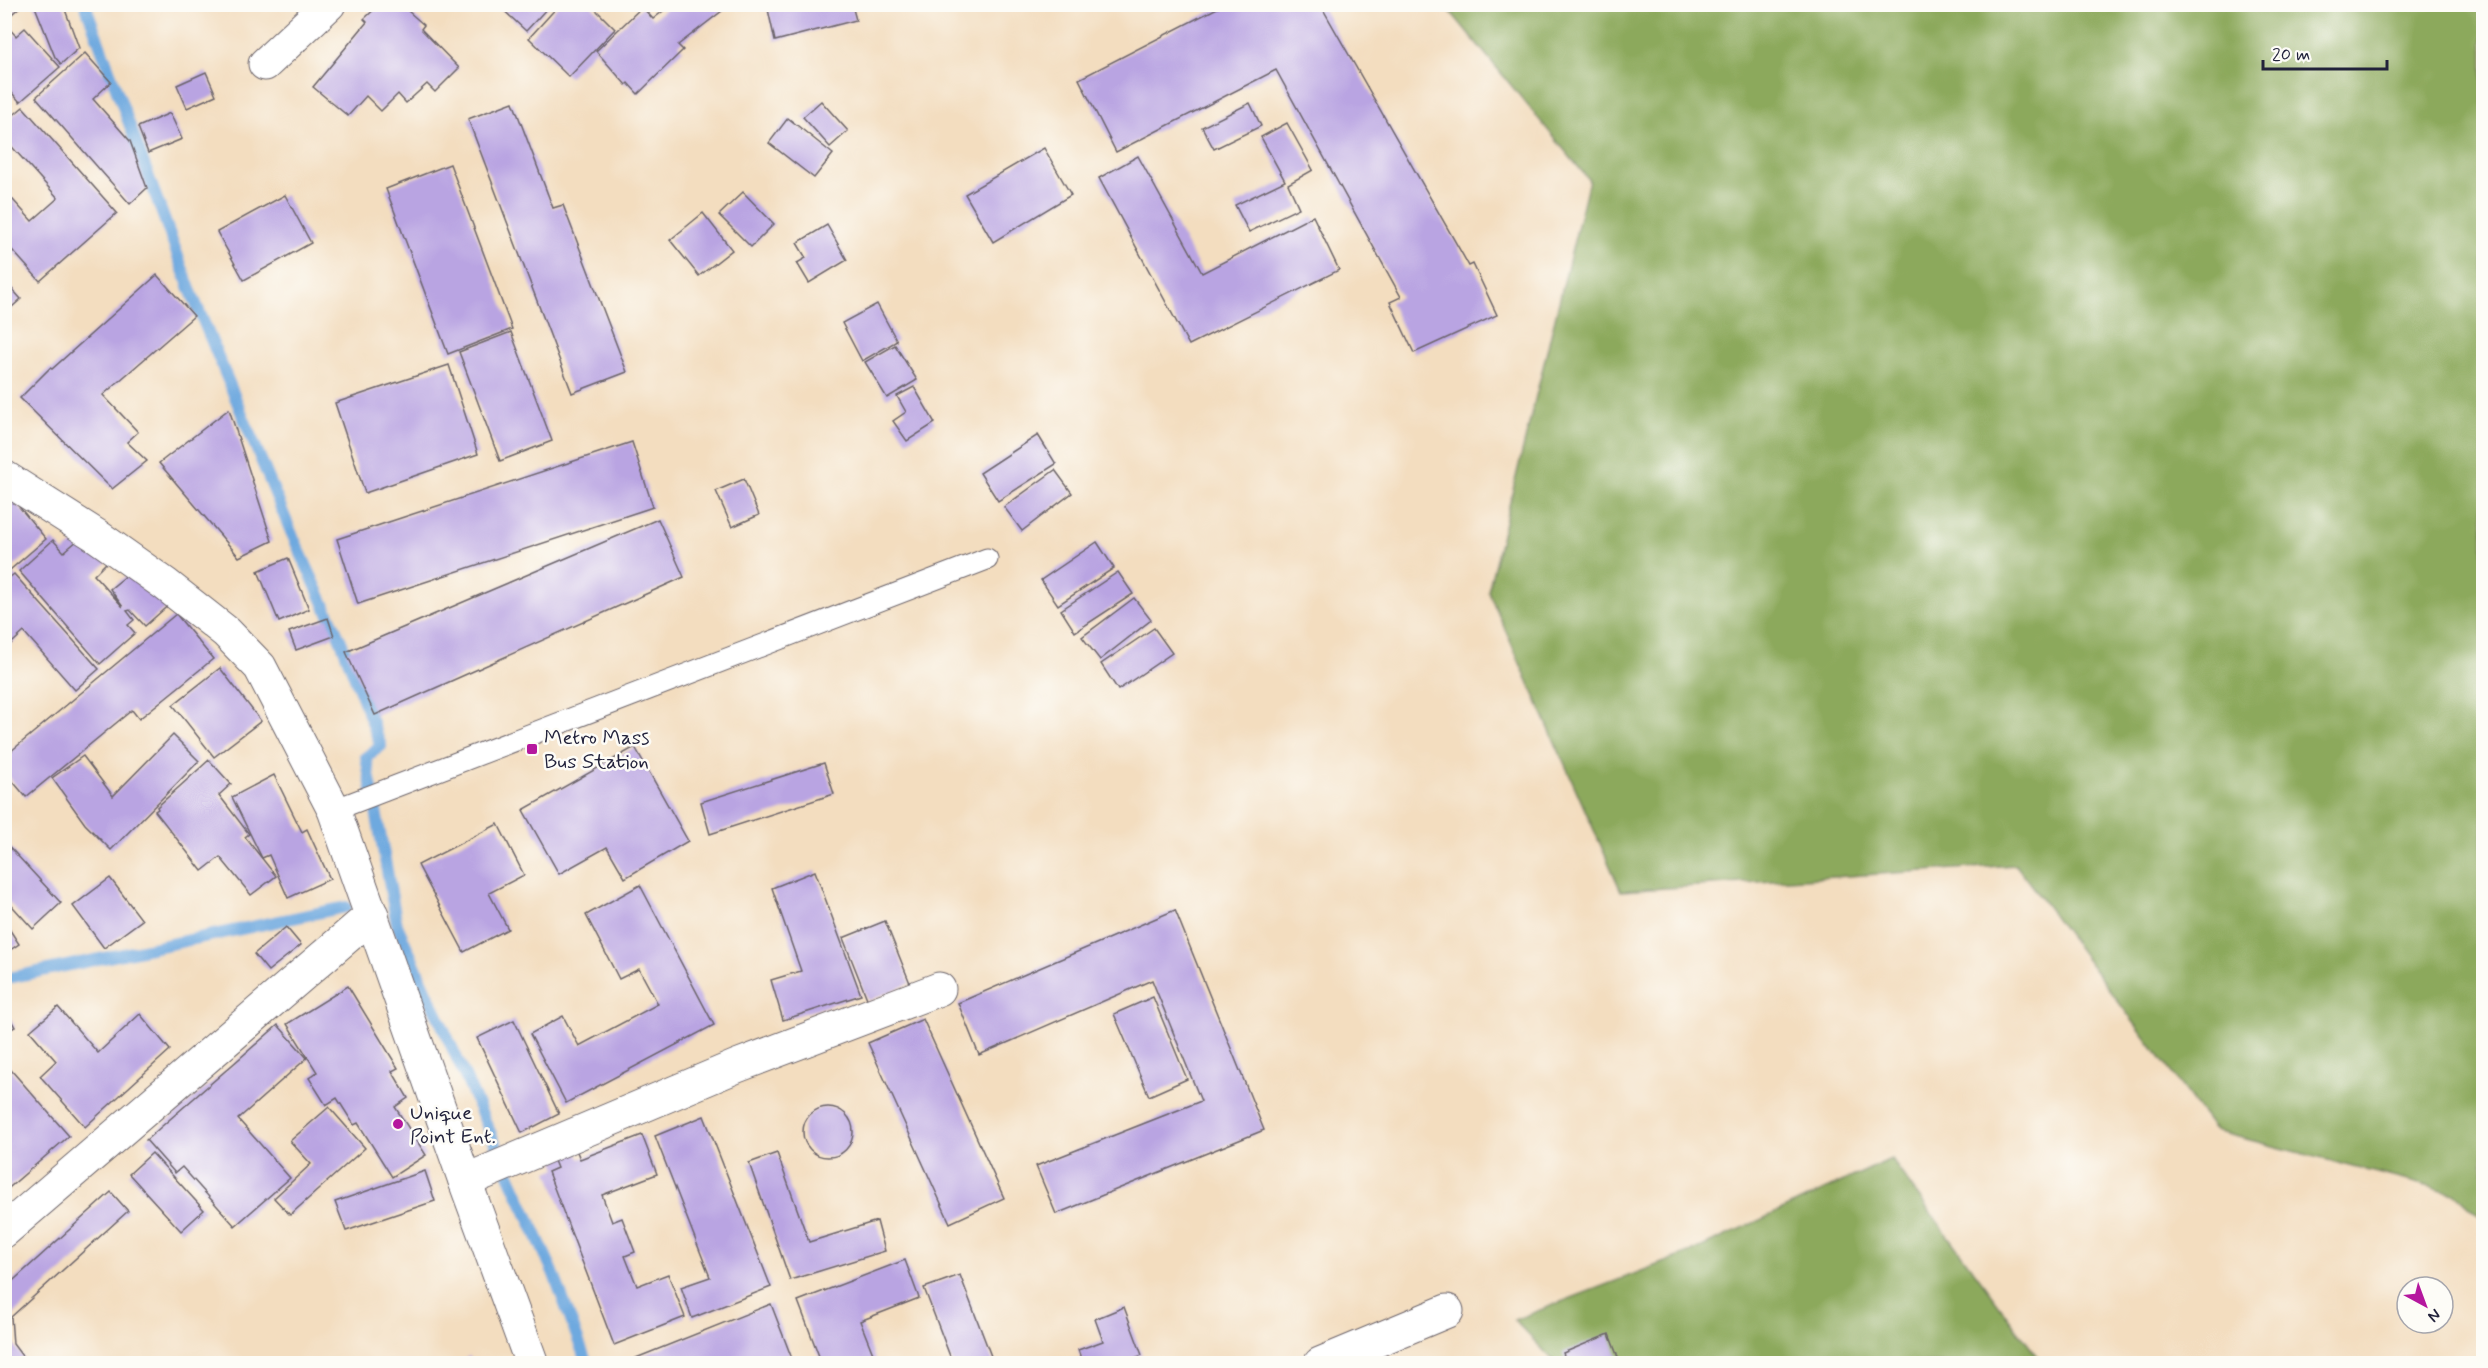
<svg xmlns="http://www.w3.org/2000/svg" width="2488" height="1368" viewBox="0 0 2488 1368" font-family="Mynerve,sans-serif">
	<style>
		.forest { fill: #8ca95b; stroke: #57664b; stroke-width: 1.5 }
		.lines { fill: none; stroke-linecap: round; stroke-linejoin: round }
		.stream { stroke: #6ea9df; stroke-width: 12 }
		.building { fill: #b9a4e2 }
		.service-casing { stroke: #6b6369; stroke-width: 23 }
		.minor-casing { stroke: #6b6369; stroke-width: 35 }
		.service { stroke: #fff; stroke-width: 21 }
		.minor { stroke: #fff; stroke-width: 33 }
		.poi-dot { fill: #b5179e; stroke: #fdfcf7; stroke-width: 2 }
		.labels { text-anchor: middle; stroke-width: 5; stroke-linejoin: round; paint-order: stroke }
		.poi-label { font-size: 21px; fill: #22223b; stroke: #fdfcf7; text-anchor: start }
	</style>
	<rect width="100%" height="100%" fill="#fdfcf7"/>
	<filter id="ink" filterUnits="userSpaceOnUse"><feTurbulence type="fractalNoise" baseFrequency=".0167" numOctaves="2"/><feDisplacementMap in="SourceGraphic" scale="12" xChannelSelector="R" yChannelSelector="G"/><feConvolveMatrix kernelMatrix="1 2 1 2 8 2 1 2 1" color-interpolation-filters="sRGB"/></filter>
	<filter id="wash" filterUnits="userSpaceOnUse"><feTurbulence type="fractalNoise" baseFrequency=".008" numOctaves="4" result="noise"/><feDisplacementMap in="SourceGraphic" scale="24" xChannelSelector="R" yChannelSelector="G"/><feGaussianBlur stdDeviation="1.35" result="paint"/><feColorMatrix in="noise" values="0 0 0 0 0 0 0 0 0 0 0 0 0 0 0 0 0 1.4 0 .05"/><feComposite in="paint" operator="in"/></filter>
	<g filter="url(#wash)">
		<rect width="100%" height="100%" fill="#f3ddbf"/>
		<!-- forest -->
		<g class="forest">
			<polygon points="1445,5 2483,5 2483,1220 2454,1193 2215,1131 2016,865 1621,891 1488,591 1589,180"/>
			<polygon points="1891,1159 2042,1363 1556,1363 1514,1320 1691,1252"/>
		</g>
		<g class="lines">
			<!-- stream -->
			<g class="stream">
				<polyline points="85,4 190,289 291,532 341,641 381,746 366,757 397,925 553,1272 587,1364"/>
				<polyline points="4,979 346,907"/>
			</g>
		</g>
		<g id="blocks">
			<!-- building -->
			<g class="building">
				<polygon points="4,4 23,4 4,21"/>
				<polygon points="34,4 63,4 79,48 61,64 55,57"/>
				<polygon points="380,4 400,4 424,25 421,29 459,68 435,92 427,84 406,103 398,94 381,111 366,96 348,116 313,87 367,22 364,19"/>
				<polygon points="497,4 551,4 526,31"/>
				<polygon points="560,4 590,4 615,29 569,77 529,38"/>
				<polygon points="672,4 725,4 727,7 678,45 683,50 638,94 628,83 626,85 596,51 642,7 653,19"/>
				<polygon points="1225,4 1320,4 1469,266 1473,264 1497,315 1414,353 1390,302 1401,297 1276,70 1116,152 1079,79"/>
				<polygon points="767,5 852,5 856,20 775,41"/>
				<polygon points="4,23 16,36 25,28 60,67 20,102 4,84"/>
				<polygon points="85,53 111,82 93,99 130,141 147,188 130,204 36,97"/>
				<polygon points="206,72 216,95 187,108 177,85"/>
				<polygon points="821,101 848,131 830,147 803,117"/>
				<polygon points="513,102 553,208 563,205 627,372 572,393 468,119"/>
				<polygon points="1250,103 1261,126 1214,149 1202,127"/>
				<polygon points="23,107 117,213 40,281 4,241 4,190 32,221 58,198 4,138 4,123"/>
				<polygon points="170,113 182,139 148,153 138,127"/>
				<polygon points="788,118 833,154 814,178 769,143"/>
				<polygon points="1287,123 1313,170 1288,184 1299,208 1249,232 1235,205 1285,181 1261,137"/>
				<polygon points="1044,148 1071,195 993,242 965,194"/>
				<polygon points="1138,156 1202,273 1313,216 1339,270 1189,345 1099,178"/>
				<polygon points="450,164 512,329 448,354 386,189"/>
				<polygon points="743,192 774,224 751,247 719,215"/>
				<polygon points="285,195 311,243 244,280 217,232"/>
				<polygon points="703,213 732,250 699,276 670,240"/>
				<polygon points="827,225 847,260 809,283 797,263 806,258 797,243"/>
				<polygon points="157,275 194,316 103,395 138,432 127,442 147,461 112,489 20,398 50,368 52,369"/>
				<polygon points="4,280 21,299 4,314"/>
				<polygon points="877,304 897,341 862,361 842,323"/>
				<polygon points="511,332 552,441 500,461 459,352"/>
				<polygon points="895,345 917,380 887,398 865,362"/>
				<polygon points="449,365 478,454 365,493 335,403"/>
				<polygon points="914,387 935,423 907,441 893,421 906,412 897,396"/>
				<polygon points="229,409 272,541 239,557 159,463"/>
				<polygon points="1038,435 1056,464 998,501 980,473"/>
				<polygon points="632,442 653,507 358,604 337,539"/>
				<polygon points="1055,470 1072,493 1022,531 1004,507"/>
				<polygon points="744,479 759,515 732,527 716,491"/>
				<polygon points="10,496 46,539 4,575 4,501"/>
				<polygon points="658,519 684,577 375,715 346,652"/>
				<polygon points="86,533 111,558 94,575 123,607 110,589 137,567 172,602 145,626 130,610 127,611 134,620 128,625 135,633 100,664 19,571 53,540 64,552"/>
				<polygon points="1097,542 1114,568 1058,605 1041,580"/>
				<polygon points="288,558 309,609 279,622 258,571"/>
				<polygon points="1118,572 1133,594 1075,632 1061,610"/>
				<polygon points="14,574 99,669 75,690 24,632 4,650 4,582"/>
				<polygon points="1134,598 1151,620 1100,660 1082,637"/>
				<polygon points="176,614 213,659 139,719 132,710 26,797 4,771 4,757"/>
				<polygon points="328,618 334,636 296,650 289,632"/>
				<polygon points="1154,628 1172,653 1118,690 1101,664"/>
				<polygon points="220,668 261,721 214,757 173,705"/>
				<polygon points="173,735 199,761 111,850 85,824 52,778 83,756 113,796"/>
				<polygon points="635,747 688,841 625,878 607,847 559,874 523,810"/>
				<polygon points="209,760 231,784 219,795 249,834 245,837 276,876 251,895 220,857 202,871 155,811 158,809 157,807"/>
				<polygon points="824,763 834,794 710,834 701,802"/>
				<polygon points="274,775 302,832 307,829 330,879 288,898 269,855 262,858 232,797"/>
				<polygon points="498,824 524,875 489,893 508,929 464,952 418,865"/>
				<polygon points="4,841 61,903 33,929 4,897"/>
				<polygon points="815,871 861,995 783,1020 771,980 801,971 772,888"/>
				<polygon points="110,878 142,920 104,948 73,906"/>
				<polygon points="640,885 714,1025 566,1103 530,1034 563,1016 579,1046 658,1004 639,969 619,979 586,915"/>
				<polygon points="1175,910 1264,1130 1056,1214 1036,1166 1201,1101 1152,980 979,1055 958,1003"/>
				<polygon points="4,921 19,944 4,954"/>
				<polygon points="885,921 910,983 868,1001 843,938"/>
				<polygon points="286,927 301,945 268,971 254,954"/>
				<polygon points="348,986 398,1068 392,1071 408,1098 395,1107 426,1155 392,1177 358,1123 354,1125 337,1098 326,1105 309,1078 317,1072 287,1024"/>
				<polygon points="1153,997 1187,1079 1149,1096 1114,1014"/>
				<polygon points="58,1007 98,1053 140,1014 170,1050 85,1127 40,1076 56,1061 30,1031"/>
				<polygon points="4,1008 15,1027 4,1033"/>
				<polygon points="923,1019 1004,1198 950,1223 868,1043"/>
				<polygon points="514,1020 559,1114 522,1133 477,1038"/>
				<polygon points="278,1025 307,1058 238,1119 290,1178 235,1226 182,1167 175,1173 146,1140"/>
				<polygon points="4,1062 69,1136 4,1192 6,1125"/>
				<polygon points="329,1107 365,1148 290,1215 274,1198 311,1164 290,1141"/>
				<circle cx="828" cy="1132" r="25"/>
				<polygon points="704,1116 771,1287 692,1318 681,1287 710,1277 655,1136"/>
				<polygon points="642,1135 657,1174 602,1195 612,1222 622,1218 635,1252 625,1256 637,1286 668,1274 685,1317 614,1345 548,1172 557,1168 550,1151 573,1142 580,1159"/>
				<polygon points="152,1153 204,1210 181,1231 129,1174"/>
				<polygon points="777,1153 809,1242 877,1221 885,1251 790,1280 749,1163"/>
				<polygon points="425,1171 435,1201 346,1231 335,1202"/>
				<polygon points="111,1192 128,1211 11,1317 13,1344 28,1364 5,1364 5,1288"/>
				<polygon points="905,1260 919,1298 860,1321 877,1364 822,1364 798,1301"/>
				<polygon points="960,1275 994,1364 953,1364 924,1288"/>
				<polygon points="771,1304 794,1364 758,1364 756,1359 744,1364 621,1364"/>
				<polygon points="1124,1307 1142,1355 1120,1364 1083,1364 1078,1350 1103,1341 1095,1319"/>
				<polygon points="1609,1334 1619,1360 1612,1364 1567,1364 1563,1353"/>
				<polygon points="469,1356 475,1364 459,1364"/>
			</g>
		</g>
	</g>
	<g filter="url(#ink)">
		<use href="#blocks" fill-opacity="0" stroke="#6b6369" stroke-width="1.5"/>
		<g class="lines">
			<defs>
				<polyline id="service" points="334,810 987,559"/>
				<g id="minor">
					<polyline points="265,64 329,4"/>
					<polyline points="4,477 97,536 165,584 226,632 260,667 334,810 465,1181 532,1364"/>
					<polyline points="465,1181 737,1066 939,989"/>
					<polyline points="4,1231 372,915"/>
					<polyline points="1320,1364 1447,1311"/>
				</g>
			</defs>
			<!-- service casing -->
			<use href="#service" class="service-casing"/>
			<!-- minor casing -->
			<use href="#minor" class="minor-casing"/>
			<!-- service -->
			<use href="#service" class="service"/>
			<!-- minor -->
			<use href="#minor" class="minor"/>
		</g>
	</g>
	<!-- markers -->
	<g class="poi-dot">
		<rect x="526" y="743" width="12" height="12" rx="3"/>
		<circle cx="398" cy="1124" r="6"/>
	</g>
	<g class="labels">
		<!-- poi labels -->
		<g class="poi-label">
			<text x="544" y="744">Metro Mass<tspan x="544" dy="24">Bus Station</tspan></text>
			<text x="410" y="1119">Unique<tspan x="410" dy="24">Point Ent.</tspan></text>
		</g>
	</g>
	<!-- margin -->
	<rect width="2488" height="1368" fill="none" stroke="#fdfcf7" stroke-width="24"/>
	<!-- north arrow -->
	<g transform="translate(2425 1305) rotate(139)"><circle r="28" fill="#fdfcf7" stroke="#a5a5ac" stroke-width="1.5"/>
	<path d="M0-4.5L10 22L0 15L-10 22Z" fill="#b5179e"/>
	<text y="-9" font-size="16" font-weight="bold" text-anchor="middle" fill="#22223b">N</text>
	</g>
	<!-- scale -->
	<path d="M2263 60v9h124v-9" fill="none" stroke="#22223b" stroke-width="3"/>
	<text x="2272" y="60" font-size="18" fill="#22223b" stroke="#fdfcf7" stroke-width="4.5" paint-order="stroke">20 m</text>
</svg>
